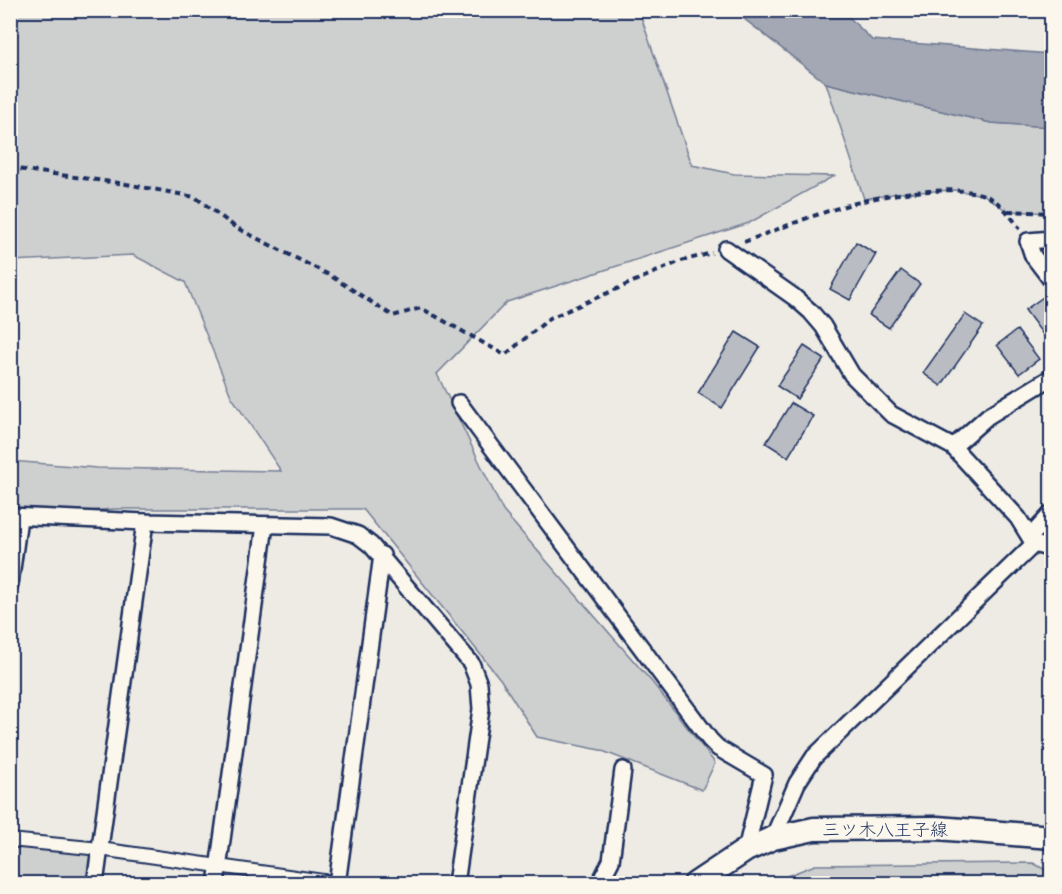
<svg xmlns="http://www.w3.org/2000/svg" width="1062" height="894" viewBox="0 0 1062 894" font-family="Kalam,'Klee One',sans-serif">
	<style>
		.green { fill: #cecfcf; stroke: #747f96; stroke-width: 1.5 }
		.water { fill: #a3a8b4; stroke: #6d7892; stroke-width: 1.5 }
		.building { fill: #b9bcc3; stroke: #1b2f5e; stroke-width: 1.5 }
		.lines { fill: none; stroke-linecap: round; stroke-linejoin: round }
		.pedestrian-casing { stroke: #1b2f5e; stroke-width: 16 }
		.minor-casing { stroke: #1b2f5e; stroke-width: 20 }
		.secondary-casing { stroke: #1b2f5e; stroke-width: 27 }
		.path { stroke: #1b2f5e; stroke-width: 4; stroke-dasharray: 6 4.5; stroke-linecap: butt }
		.pedestrian { stroke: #fbf7ec; stroke-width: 12 }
		.minor { stroke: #fbf7ec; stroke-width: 15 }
		.secondary { stroke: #fbf7ec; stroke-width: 22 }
		.labels { text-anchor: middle; stroke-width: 5; stroke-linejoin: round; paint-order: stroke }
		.street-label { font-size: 18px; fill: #1b2f5e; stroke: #fbf7ec }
	</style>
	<rect width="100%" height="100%" fill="#eeebe4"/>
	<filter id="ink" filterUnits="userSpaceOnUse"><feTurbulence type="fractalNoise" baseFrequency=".0167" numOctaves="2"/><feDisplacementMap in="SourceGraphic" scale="12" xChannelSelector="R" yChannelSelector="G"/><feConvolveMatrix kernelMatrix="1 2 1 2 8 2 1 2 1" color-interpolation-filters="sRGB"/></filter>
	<g filter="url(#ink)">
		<!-- green -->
		<g class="green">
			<polygon points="11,11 639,11 692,165 734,174 834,176 749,223 507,302 437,374 503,511 652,682 715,763 702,790 600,750 537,737 501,680 363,509 114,509 11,517 11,461 97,468 281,471 231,396 185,282 133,255 11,261"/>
			<polygon points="826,83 991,123 1051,127 1051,213 1007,211 984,195 954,190 899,193 864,199"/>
			<polygon points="11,846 91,851 86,883 11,884"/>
			<polygon points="1033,863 1051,873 1051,883 769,883 815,865"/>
		</g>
		<!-- water -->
		<polygon class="water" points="734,11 843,11 872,40 1051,54 1051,127 991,123 826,83"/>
		<!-- building -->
		<g class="building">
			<polygon points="856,242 876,254 850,300 830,289"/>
			<polygon points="901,270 920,284 889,328 869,315"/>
			<polygon points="1046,295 1052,303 1052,337 1047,340 1025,310"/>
			<polygon points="965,314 983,326 941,386 923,373"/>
			<polygon points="1017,330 1039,359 1019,374 997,345"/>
			<polygon points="736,332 760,347 722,408 698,393"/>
			<polygon points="804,346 824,359 797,399 777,386"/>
			<polygon points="791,403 813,416 788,457 766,443"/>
		</g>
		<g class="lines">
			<defs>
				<polyline id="pedestrian" points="10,840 100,849 337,883"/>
				<g id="minor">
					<polyline points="1052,239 1028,241 1033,256 1052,281"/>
					<polyline points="726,249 794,297 811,312 823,326 852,375 891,414 953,447 1018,518 1034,544 1052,549"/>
					<polyline points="459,403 710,740 718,748 764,775 746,850"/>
					<polyline points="953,447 988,416 1052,377"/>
					<polyline points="10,516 145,522 331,526 358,535 371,545 471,663 479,684 481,709 456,884"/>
					<polyline points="1030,537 1052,513"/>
					<polyline points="10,584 19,518"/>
					<polyline points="773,838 797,783 814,757 1034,544"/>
					<polyline points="95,884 145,522"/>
					<polyline points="216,884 265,525"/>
					<polyline points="337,884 382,555"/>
					<polyline points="599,884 611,861 623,770"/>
				</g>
				<polyline id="secondary" points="695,884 746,850 773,838 814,829 937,828 1052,837"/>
			</defs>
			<!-- pedestrian casing -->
			<use href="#pedestrian" class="pedestrian-casing"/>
			<!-- minor casing -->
			<use href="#minor" class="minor-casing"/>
			<!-- secondary casing -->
			<use href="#secondary" class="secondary-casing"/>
			<!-- path -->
			<g class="path">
				<polyline points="10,168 126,184 195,197 235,227 331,276 393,316 421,308 505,355 550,318 681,261 712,253"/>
				<polyline points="1008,211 1052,213"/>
				<path d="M744,242C805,219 863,194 929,191C947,190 966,189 984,195C1000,201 1010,215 1020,229"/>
			</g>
			<!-- pedestrian -->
			<use href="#pedestrian" class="pedestrian"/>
			<!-- minor -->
			<use href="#minor" class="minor"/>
			<!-- secondary -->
			<use href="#secondary" class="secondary"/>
		</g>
	</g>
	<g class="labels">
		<!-- street labels -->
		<g class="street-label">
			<text x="885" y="836">三ツ木八王子線</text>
		</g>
	</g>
	<!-- margin -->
	<rect width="1062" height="894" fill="none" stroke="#fbf7ec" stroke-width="36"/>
	<rect x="18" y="18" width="1026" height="858" fill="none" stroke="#1b2f5e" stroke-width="2" filter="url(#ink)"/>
</svg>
